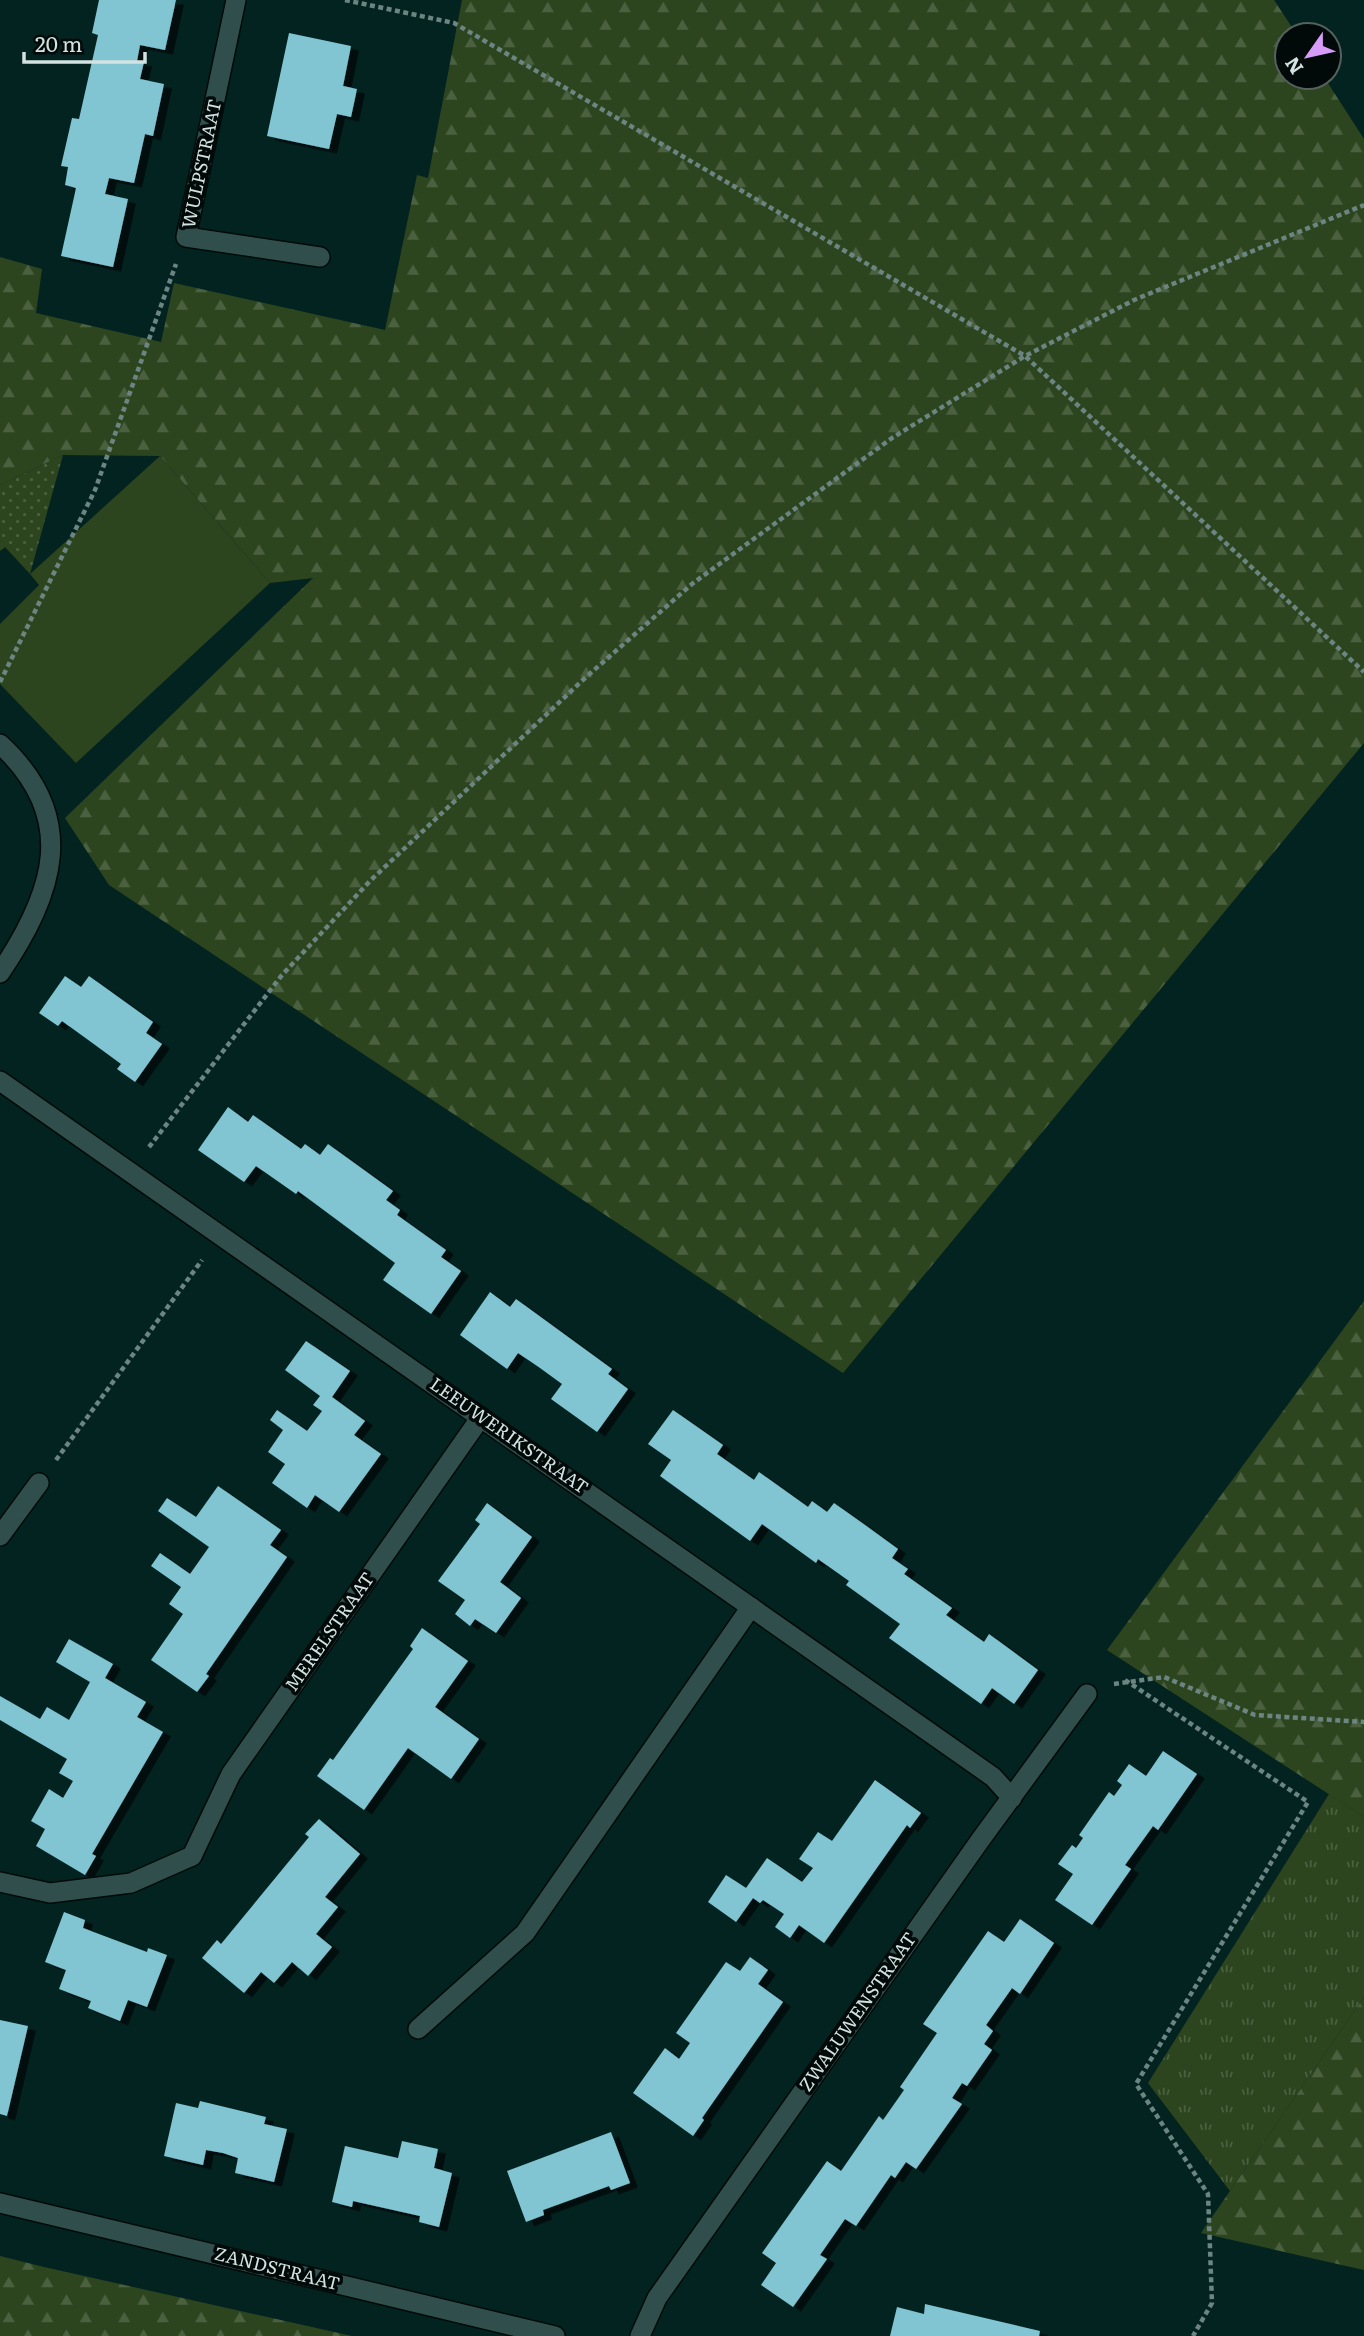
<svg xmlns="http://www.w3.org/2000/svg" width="1364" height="2336" viewBox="0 0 1364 2336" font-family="Literata,serif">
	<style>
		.grass { fill: url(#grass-dots) }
		.forest { fill: url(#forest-firs) }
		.park { fill: url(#park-tufts) }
		.garden { fill: #2c451f }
		.building { fill: #81c5d3; filter: url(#shadow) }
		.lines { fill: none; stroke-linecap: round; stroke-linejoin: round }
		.service-casing { stroke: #000b09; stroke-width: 22 }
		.minor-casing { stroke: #000b09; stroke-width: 22 }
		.path { stroke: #6c8582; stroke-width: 4.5; stroke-dasharray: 5 3.5; stroke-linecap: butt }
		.service { stroke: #304f4c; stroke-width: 19 }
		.minor { stroke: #304f4c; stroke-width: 19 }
		.labels { text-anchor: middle; stroke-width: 7; stroke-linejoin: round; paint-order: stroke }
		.street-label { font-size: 18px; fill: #d2e3e1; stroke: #010a09 }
	</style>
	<defs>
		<pattern id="grass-dots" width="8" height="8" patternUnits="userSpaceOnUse" patternTransform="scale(1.75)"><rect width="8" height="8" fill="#2c451f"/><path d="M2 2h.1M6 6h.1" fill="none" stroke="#4a603f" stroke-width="1.8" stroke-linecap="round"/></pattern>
		<pattern id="forest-firs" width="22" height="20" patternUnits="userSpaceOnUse" patternTransform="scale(1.75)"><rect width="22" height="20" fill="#2c451f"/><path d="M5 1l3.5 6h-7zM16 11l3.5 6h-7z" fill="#4a603f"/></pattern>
		<pattern id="park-tufts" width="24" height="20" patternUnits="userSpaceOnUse" patternTransform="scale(1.75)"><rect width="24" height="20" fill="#2c451f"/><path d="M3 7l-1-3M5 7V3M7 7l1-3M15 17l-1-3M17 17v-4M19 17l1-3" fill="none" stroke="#4a603f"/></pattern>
		<filter id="shadow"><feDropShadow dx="8" dy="4.5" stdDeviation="0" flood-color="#0009"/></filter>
	</defs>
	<rect width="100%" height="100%" fill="#032320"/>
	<!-- grass -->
	<polygon class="grass" points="63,455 30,574 5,547 0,551 0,485"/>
	<!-- forest -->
	<g class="forest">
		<polygon points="462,0 1274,0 1297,35 1287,35 1287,77 1324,77 1364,139 1364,743 843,1373 109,885 65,818 313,578 270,583 160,456 63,455 0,485 0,257 42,269 36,313 161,342 174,283 385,330 417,175 428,178"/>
		<polygon points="1364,1301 1364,1817 1107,1650"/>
		<polygon points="1364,1997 1364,2270 1201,2233"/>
		<polygon points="0,2256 44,2267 352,2336 0,2336"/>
	</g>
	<!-- park -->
	<polygon class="park" points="1329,1794 1364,1817 1364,1997 1230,2191 1148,2083"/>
	<!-- garden -->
	<polygon class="garden" points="160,456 270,583 76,763 0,684 0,624 39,585 30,574"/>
	<!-- building -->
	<g class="building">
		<polygon points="99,0 176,0 165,50 140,45 137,61 144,62 140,79 164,84 153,136 145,134 134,183 109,178 105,194 128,199 113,267 61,256 76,188 65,185 68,167 61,166 72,118 79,119 98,35 92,33"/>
		<polygon points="289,33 351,46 343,86 357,89 351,117 337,114 329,149 267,136"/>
		<polygon points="65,976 81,987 89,976 153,1022 146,1033 162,1044 135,1082 117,1069 121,1064 91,1042 62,1021 58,1026 39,1013"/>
		<polygon points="228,1107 248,1122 253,1115 301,1149 305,1144 320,1155 328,1144 393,1191 386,1200 400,1210 397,1215 446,1250 441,1257 461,1271 431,1314 383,1280 395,1263 298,1191 296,1194 256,1166 244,1182 198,1150"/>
		<polygon points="490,1292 510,1307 516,1299 612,1369 608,1374 628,1389 597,1432 551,1399 562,1384 540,1368 518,1353 507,1369 460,1335"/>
		<polygon points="306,1341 350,1371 332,1397 365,1421 354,1435 381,1454 339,1512 315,1495 307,1508 272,1483 285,1464 268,1452 283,1430 270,1420 277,1410 307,1431 322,1411 313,1405 320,1396 285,1370"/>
		<polygon points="673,1410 723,1445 717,1454 754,1480 759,1472 808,1507 812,1501 827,1512 834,1503 865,1525 898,1549 892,1558 908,1569 904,1574 952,1608 946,1615 984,1642 989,1634 1038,1670 1014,1704 992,1688 981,1704 889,1638 900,1624 846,1585 849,1581 818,1559 816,1563 762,1524 750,1541 660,1476 671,1460 648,1444"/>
		<polygon points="218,1486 281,1530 270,1545 287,1557 206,1674 209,1676 197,1692 151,1660 183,1614 169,1604 181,1587 151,1566 160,1553 190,1574 209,1547 158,1511 167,1498 196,1517"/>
		<polygon points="487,1503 532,1537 500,1582 521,1598 496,1633 475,1619 470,1626 455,1614 465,1600 438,1581 480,1524 475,1520"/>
		<polygon points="422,1628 468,1661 435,1707 479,1739 451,1779 408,1748 364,1810 317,1776 330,1758 333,1760 413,1649 410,1646"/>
		<polygon points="69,1639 113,1664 105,1678 146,1702 137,1717 163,1732 92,1854 96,1856 85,1875 36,1846 45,1829 31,1821 49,1789 63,1798 73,1781 59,1773 67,1759 0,1720 0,1696 40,1719 47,1707 69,1720 90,1682 56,1662"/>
		<polygon points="1163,1751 1197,1774 1158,1830 1153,1826 1125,1865 1131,1869 1092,1925 1055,1900 1073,1874 1058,1864 1072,1845 1076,1848 1083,1838 1079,1835 1109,1792 1114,1796 1122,1785 1117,1781 1129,1764 1146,1776"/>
		<polygon points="875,1780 921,1813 910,1828 907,1825 824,1943 799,1925 790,1938 775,1927 784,1914 763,1900 760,1903 753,1898 736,1922 708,1902 726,1875 746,1888 767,1858 802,1882 813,1868 799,1859 818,1832 832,1841"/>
		<polygon points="319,1819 360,1854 325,1897 338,1907 316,1934 332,1947 308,1976 292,1962 274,1983 261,1972 244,1993 202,1958 217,1940 221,1944 309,1837 305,1834"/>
		<polygon points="64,1912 85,1920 83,1928 147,1952 148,1948 167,1955 147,2007 128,2000 120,2021 88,2008 91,2001 59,1989 66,1970 45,1962"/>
		<polygon points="1020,1919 1054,1943 1020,1994 1012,1988 986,2025 993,2031 984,2044 992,2050 967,2086 962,2083 952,2098 962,2104 916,2169 906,2162 895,2178 891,2175 856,2226 845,2219 820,2255 827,2259 793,2307 761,2285 776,2263 762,2253 827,2161 841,2171 879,2116 883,2120 904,2090 900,2087 937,2033 923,2024 988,1931 1004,1942"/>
		<polygon points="750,1957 768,1970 758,1984 783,2002 702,2118 704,2120 693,2136 633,2093 665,2048 679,2059 690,2043 676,2033 726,1962 740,1971"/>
		<polygon points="0,2020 28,2026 7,2116 0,2114"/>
		<polygon points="200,2101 266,2117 264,2124 287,2129 274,2182 235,2173 238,2158 223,2153 206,2150 203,2165 164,2156 176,2103 198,2108"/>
		<polygon points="611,2132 630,2183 611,2190 609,2186 543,2210 544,2215 526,2222 507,2171"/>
		<polygon points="402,2141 438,2149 434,2168 452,2173 439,2227 419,2222 420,2216 353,2201 352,2207 332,2202 345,2146 398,2158"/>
		<polygon points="925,2304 1040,2331 1039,2336 890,2336 897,2307 924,2314"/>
	</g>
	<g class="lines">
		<defs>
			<g id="service">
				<polyline points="0,1536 39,1483"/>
				<polyline points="0,1882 50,1893 131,1883 192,1856"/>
				<polyline points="418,2029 525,1933 751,1607"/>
			</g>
			<g id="minor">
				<polyline points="236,0 186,237 320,257"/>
				<path d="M0,744C80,818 54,893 0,973"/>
				<polyline points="0,1081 966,1758 993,1777 1012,1798"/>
				<polyline points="192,1856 231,1774 481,1417"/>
				<polyline points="0,2203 555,2336"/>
				<polyline points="640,2336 657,2298 981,1839 1087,1694"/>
			</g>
		</defs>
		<!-- service casing -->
		<use href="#service" class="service-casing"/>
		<!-- minor casing -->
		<use href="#minor" class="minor-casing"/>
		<!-- path -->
		<g class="path">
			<polyline points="345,0 454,23 1025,356 1364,672"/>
			<polyline points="0,682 95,490 176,264"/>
			<polyline points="149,1147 282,975 371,880 585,678 692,584 892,438 1025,356 1134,300 1364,205"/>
			<polyline points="56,1460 202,1260"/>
			<polyline points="1125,1680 1308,1802 1136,2084 1208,2194 1212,2303 1193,2336"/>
			<polyline points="1114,1684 1164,1677 1255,1715 1364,1722"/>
		</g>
		<!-- service -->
		<use href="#service" class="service"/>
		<!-- minor -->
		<use href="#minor" class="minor"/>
	</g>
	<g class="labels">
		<!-- street labels -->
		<g class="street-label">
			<text transform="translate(202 164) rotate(-78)" y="6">WULPSTRAAT</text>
			<text transform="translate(509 1436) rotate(35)" y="6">LEEUWERIKSTRAAT</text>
			<text transform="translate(330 1632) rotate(-55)" y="6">MERELSTRAAT</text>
			<text transform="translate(858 2012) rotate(-55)" y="6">ZWALUWENSTRAAT</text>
			<text transform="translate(277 2269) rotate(14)" y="6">ZANDSTRAAT</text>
		</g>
	</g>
	<!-- north arrow -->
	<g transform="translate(1308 56) rotate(236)"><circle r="33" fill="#010a09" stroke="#55615f" stroke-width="2"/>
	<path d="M0-5L12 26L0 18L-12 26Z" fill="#d79bf9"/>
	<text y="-10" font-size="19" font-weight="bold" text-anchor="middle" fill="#d2e3e1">N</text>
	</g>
	<!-- scale -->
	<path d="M24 52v10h121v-10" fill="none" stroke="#d2e3e1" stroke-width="3.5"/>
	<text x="35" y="52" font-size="21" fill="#d2e3e1" stroke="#010a09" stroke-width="5" paint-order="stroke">20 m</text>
</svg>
